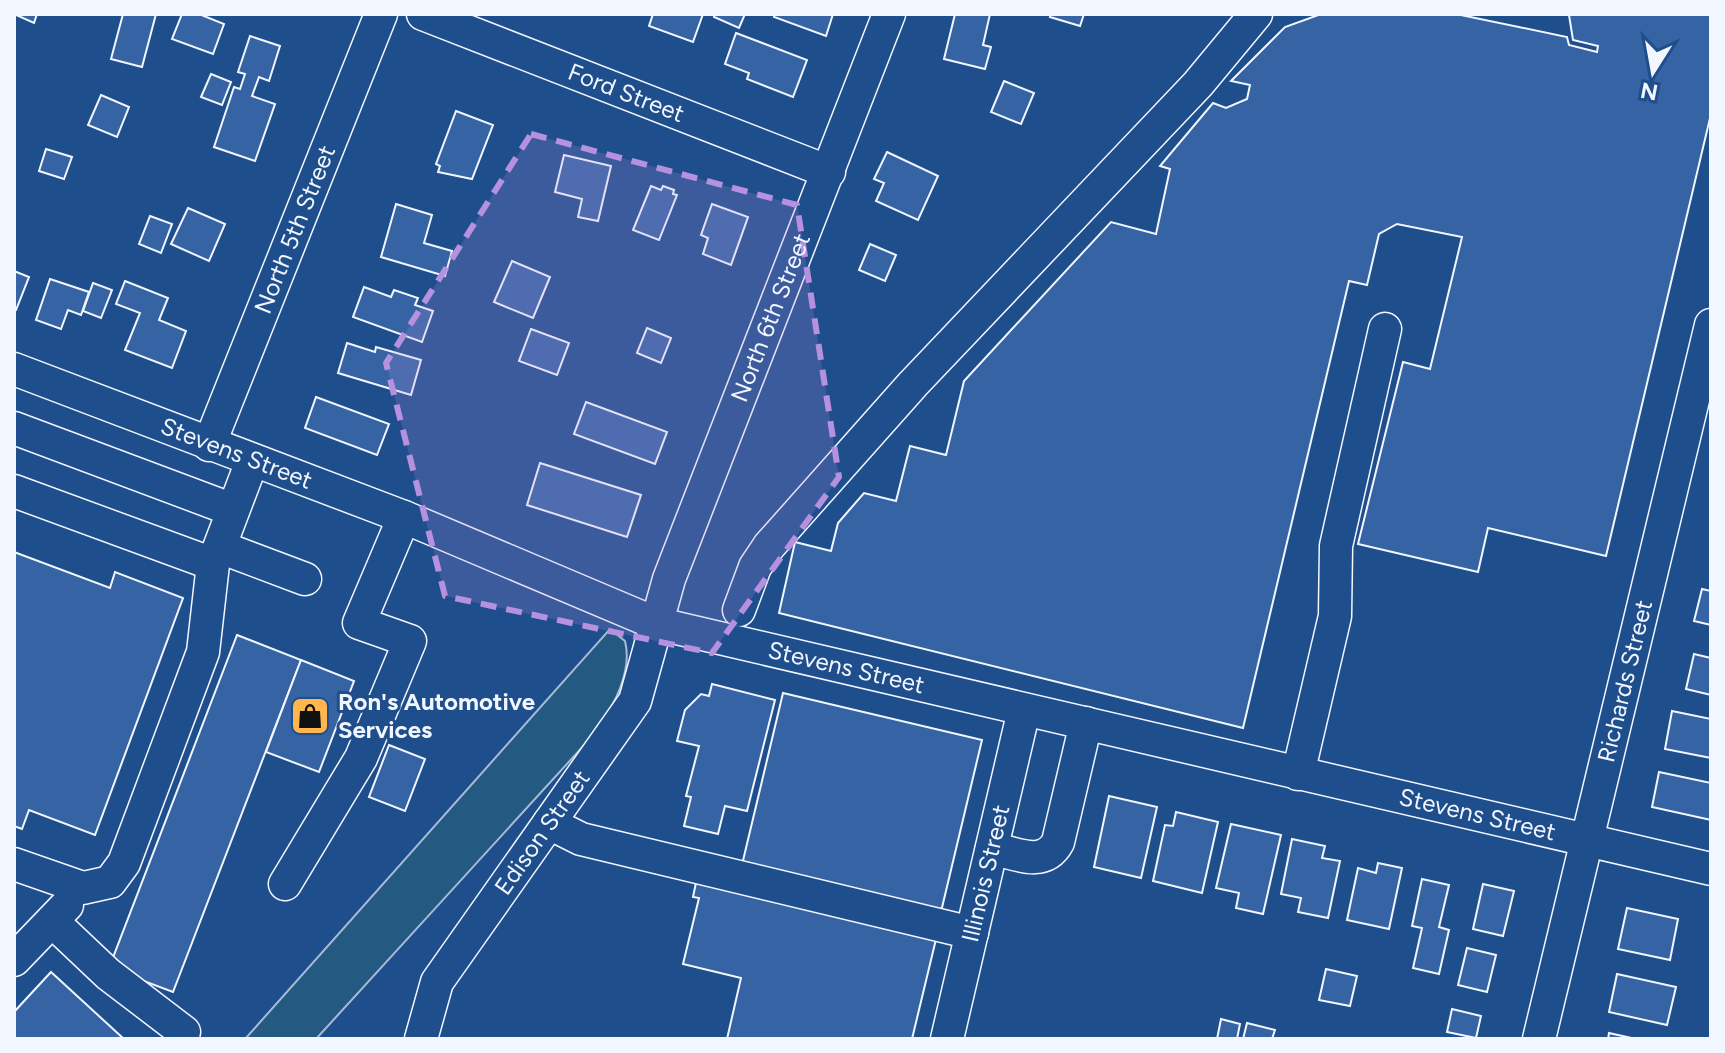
<svg xmlns="http://www.w3.org/2000/svg" width="1725" height="1053" viewBox="0 0 1725 1053" font-family="Figtree,sans-serif">
	<style>
		.green { fill: #245a82; stroke: #a8bbd7; stroke-width: 2 }
		.building { fill: #3563a3; stroke: #f2f6ff; stroke-width: 2 }
		.lines { fill: none; stroke-linecap: round; stroke-linejoin: round }
		.minor-casing { stroke: #f2f6ff; stroke-width: 35 }
		.minor { stroke: #1f4e8c; stroke-width: 32 }
		.marked { fill: #b691df; fill-opacity: 0.2; stroke: #b691df; stroke-width: 6; stroke-dasharray: 16 10; stroke-linejoin: round }
		.labels { text-anchor: middle; stroke-width: 6; stroke-linejoin: round; paint-order: stroke }
		.street-label { font-size: 24px; fill: #f2f6ff; stroke: #1f4e8c }
		.poi-label { font-size: 24px; font-weight: bold; fill: #f2f6ff; stroke: #1f4e8c; text-anchor: start }
	</style>
	<rect width="100%" height="100%" fill="#1f4e8c"/>
	<!-- green -->
	<path class="green" d="M610,629L625,641C633,672 613,706 597,731L316,1039H245Z"/>
	<!-- building -->
	<g class="building">
		<polygon points="14,14 37,14 34,23"/>
		<polygon points="123,14 156,14 142,67 111,59"/>
		<polygon points="182,14 199,14 224,24 213,54 172,39"/>
		<polygon points="653,14 703,14 693,42 649,26"/>
		<polygon points="715,14 745,14 739,28 714,17"/>
		<polygon points="775,14 833,14 826,36 774,17"/>
		<polygon points="955,14 990,14 983,45 991,47 985,69 944,59"/>
		<polygon points="1051,14 1084,14 1080,26 1050,17"/>
		<polygon points="1321,14 1456,14 1567,37 1569,45 1597,52 1598,46 1573,40 1569,15 1566,14 1711,14 1711,114 1606,556 1488,528 1478,572 1358,544 1403,362 1430,369 1462,237 1397,224 1379,234 1367,285 1349,281 1243,728 779,613 795,542 831,551 838,523 864,493 896,501 910,446 946,455 964,381 1111,222 1156,234 1170,169 1160,166 1213,103 1226,108 1247,99 1250,85 1231,81 1285,27"/>
		<polygon points="736,33 807,60 793,97 747,79 749,73 725,64"/>
		<polygon points="250,36 280,46 269,81 259,77 252,96 275,104 255,161 214,147 234,87 240,89 245,74 238,72"/>
		<polygon points="211,74 231,82 222,105 201,97"/>
		<polygon points="1004,81 1034,93 1021,124 991,112"/>
		<polygon points="101,95 129,107 117,137 88,125"/>
		<polygon points="456,111 493,125 472,179 438,172 440,166 436,164"/>
		<polygon points="46,149 72,157 64,179 39,171"/>
		<polygon points="887,152 938,176 918,220 876,201 884,183 874,179"/>
		<polygon points="564,155 611,166 598,221 578,217 582,199 555,192"/>
		<polygon points="651,186 661,190 663,186 674,190 673,194 677,195 659,240 633,230"/>
		<polygon points="396,204 432,215 424,243 452,251 445,276 381,257"/>
		<polygon points="712,204 748,217 731,265 703,254 708,238 701,235"/>
		<polygon points="188,208 225,224 209,261 171,244"/>
		<polygon points="150,216 172,224 161,253 139,244"/>
		<polygon points="870,244 896,255 885,281 859,270"/>
		<polygon points="512,261 550,277 533,318 494,302"/>
		<polygon points="14,271 29,277 16,310 14,310"/>
		<polygon points="50,279 89,292 81,315 68,310 61,329 36,320"/>
		<polygon points="125,281 168,298 159,320 186,331 172,368 125,350 140,313 116,304"/>
		<polygon points="93,283 112,290 101,318 83,311"/>
		<polygon points="364,287 391,297 394,290 418,298 415,305 433,311 422,342 353,317"/>
		<polygon points="647,328 671,338 661,363 637,353"/>
		<polygon points="531,329 569,343 557,375 519,361"/>
		<polygon points="347,343 375,352 376,347 421,360 411,395 338,373"/>
		<polygon points="316,397 389,424 377,455 305,428"/>
		<polygon points="586,402 667,432 655,464 574,434"/>
		<polygon points="540,463 641,495 627,537 527,505"/>
		<polygon points="14,552 110,588 115,572 183,598 95,835 29,810 22,829 14,826"/>
		<polygon points="1702,589 1711,591 1711,625 1694,621"/>
		<polygon points="237,635 301,660 173,992 109,968"/>
		<polygon points="1694,654 1711,658 1711,695 1686,689"/>
		<polygon points="301,660 354,681 319,772 266,752"/>
		<polygon points="712,684 775,700 747,811 725,806 718,834 684,826 691,797 686,796 699,746 677,741 685,710 701,694 709,696"/>
		<polygon points="783,693 982,740 940,916 741,869"/>
		<polygon points="1672,711 1711,719 1711,758 1665,749"/>
		<polygon points="389,745 425,759 405,811 369,797"/>
		<polygon points="1659,772 1711,783 1711,820 1652,807"/>
		<polygon points="1109,796 1157,807 1141,878 1094,867"/>
		<polygon points="1176,812 1218,822 1202,893 1153,881 1165,825 1173,826"/>
		<polygon points="1231,824 1281,835 1263,914 1236,908 1239,893 1216,888"/>
		<polygon points="1292,839 1325,846 1322,858 1340,861 1328,918 1298,912 1301,898 1281,894"/>
		<polygon points="1378,863 1402,868 1389,929 1347,920 1358,868 1376,873"/>
		<polygon points="697,878 937,935 912,1039 727,1039 741,978 683,964 699,898 693,897"/>
		<polygon points="1422,879 1449,885 1439,927 1449,930 1439,974 1413,968 1422,928 1412,926"/>
		<polygon points="1483,884 1514,891 1503,936 1473,929"/>
		<polygon points="1627,908 1678,919 1670,960 1618,949"/>
		<polygon points="1467,948 1496,955 1487,992 1458,985"/>
		<polygon points="1326,969 1357,976 1350,1006 1319,1000"/>
		<polygon points="51,972 124,1039 14,1039 14,1012"/>
		<polygon points="1617,974 1676,987 1667,1025 1609,1012"/>
		<polygon points="1452,1009 1481,1016 1476,1038 1447,1032"/>
		<polygon points="1221,1019 1240,1024 1237,1039 1217,1039"/>
		<polygon points="1247,1023 1275,1030 1272,1039 1243,1039"/>
		<polygon points="1609,1033 1636,1039 1608,1039"/>
	</g>
	<g class="lines">
		<defs>
			<g id="minor">
				<path id="s1" d="M423,14L829,172"/>
				<path id="s2" d="M14,369L404,517L655,623L1711,869"/>
				<polyline points="14,428 233,510"/>
				<path id="s3" d="M209,445L381,14"/>
				<polyline points="14,491 213,564"/>
				<polyline points="220,547 305,579"/>
				<polyline points="739,610 755,567 769,546 913,384 1198,84 1256,14"/>
				<polyline points="1298,774 1335,616 1336,546 1385,329"/>
				<polyline points="549,823 581,839 972,933"/>
				<path d="M992,848C1017,854 1044,868 1058,842L1086,723"/>
				<polyline points="14,864 83,888 110,882 124,863 203,652 213,564 252,461"/>
				<polyline points="285,884 361,758 410,641 359,623 404,517"/>
				<polyline points="52,921 108,974 184,1032"/>
				<polyline points="14,960 67,905"/>
				<path id="s4" d="M421,1039L437,982L635,701L669,579L889,14"/>
				<path id="s5" d="M947,1039L1024,710"/>
				<path id="s6" d="M1539,1039L1711,325"/>
			</g>
		</defs>
		<!-- minor casing -->
		<use href="#minor" class="minor-casing"/>
		<!-- minor -->
		<use href="#minor" class="minor"/>
	</g>
	<!-- marked area -->
	<path class="marked" d="M531,134L797,205L839,477L712,653L445,596L386,363Z"/>
	<!-- icons -->
	<defs>
		<symbol id="shop-square" viewBox="-11 -11 22 22"><rect x="-9" y="-9" width="18" height="18" rx="4" fill="#ffb74d" stroke="#1f4e8c"/><path d="M-5-2.5h2.3a2.7 3.5 0 0 1 5.4 0H5L5.5 6h-11ZM-1.5-2.5h3a1.5 2.3 0 0 0-3 0Z" fill="#111"/></symbol>
	</defs>
	<g fill-rule="evenodd">
		<use href="#shop-square" x="288" y="694" width="44" height="44"/>
	</g>
	<g class="labels">
		<!-- street labels -->
		<g class="street-label">
			<text dy="8" stroke="none"><textPath href="#s1" startOffset="218">Ford Street</textPath></text>
			<text dy="8" stroke="none"><textPath href="#s3" startOffset="232">North 5th Street</textPath></text>
			<text dy="8" stroke="none"><textPath href="#s4" startOffset="810">North 6th Street</textPath></text>
			<text dy="8" stroke="none"><textPath href="#s2" startOffset="238">Stevens Street</textPath></text>
			<text dy="8" stroke="none"><textPath href="#s2" startOffset="886">Stevens Street</textPath></text>
			<text dy="8" stroke="none"><textPath href="#s6" startOffset="368">Richards Street</textPath></text>
			<text dy="8" stroke="none"><textPath href="#s2" startOffset="1534">Stevens Street</textPath></text>
			<text dy="8" stroke="none"><textPath href="#s4" startOffset="242">Edison Street</textPath></text>
			<text dy="8" stroke="none"><textPath href="#s5" startOffset="170">Illinois Street</textPath></text>
		</g>
		<!-- poi labels -->
		<g class="poi-label">
			<text x="338" y="710">Ron's Automotive<tspan x="338" dy="28">Services</tspan></text>
		</g>
	</g>
	<!-- border -->
	<rect width="1725" height="1053" fill="none" stroke="#f2f6ff" stroke-width="32"/>
	<!-- north arrow -->
	<g transform="translate(1653 72) rotate(191)" stroke="#1f4e8c" stroke-width="6" paint-order="stroke">
	<path d="M0-6L14 30L0 20L-14 30Z" fill="#f2f6ff"/>
	<text y="-12" font-size="22" font-weight="bold" text-anchor="middle" fill="#f2f6ff">N</text>
	</g>
</svg>
